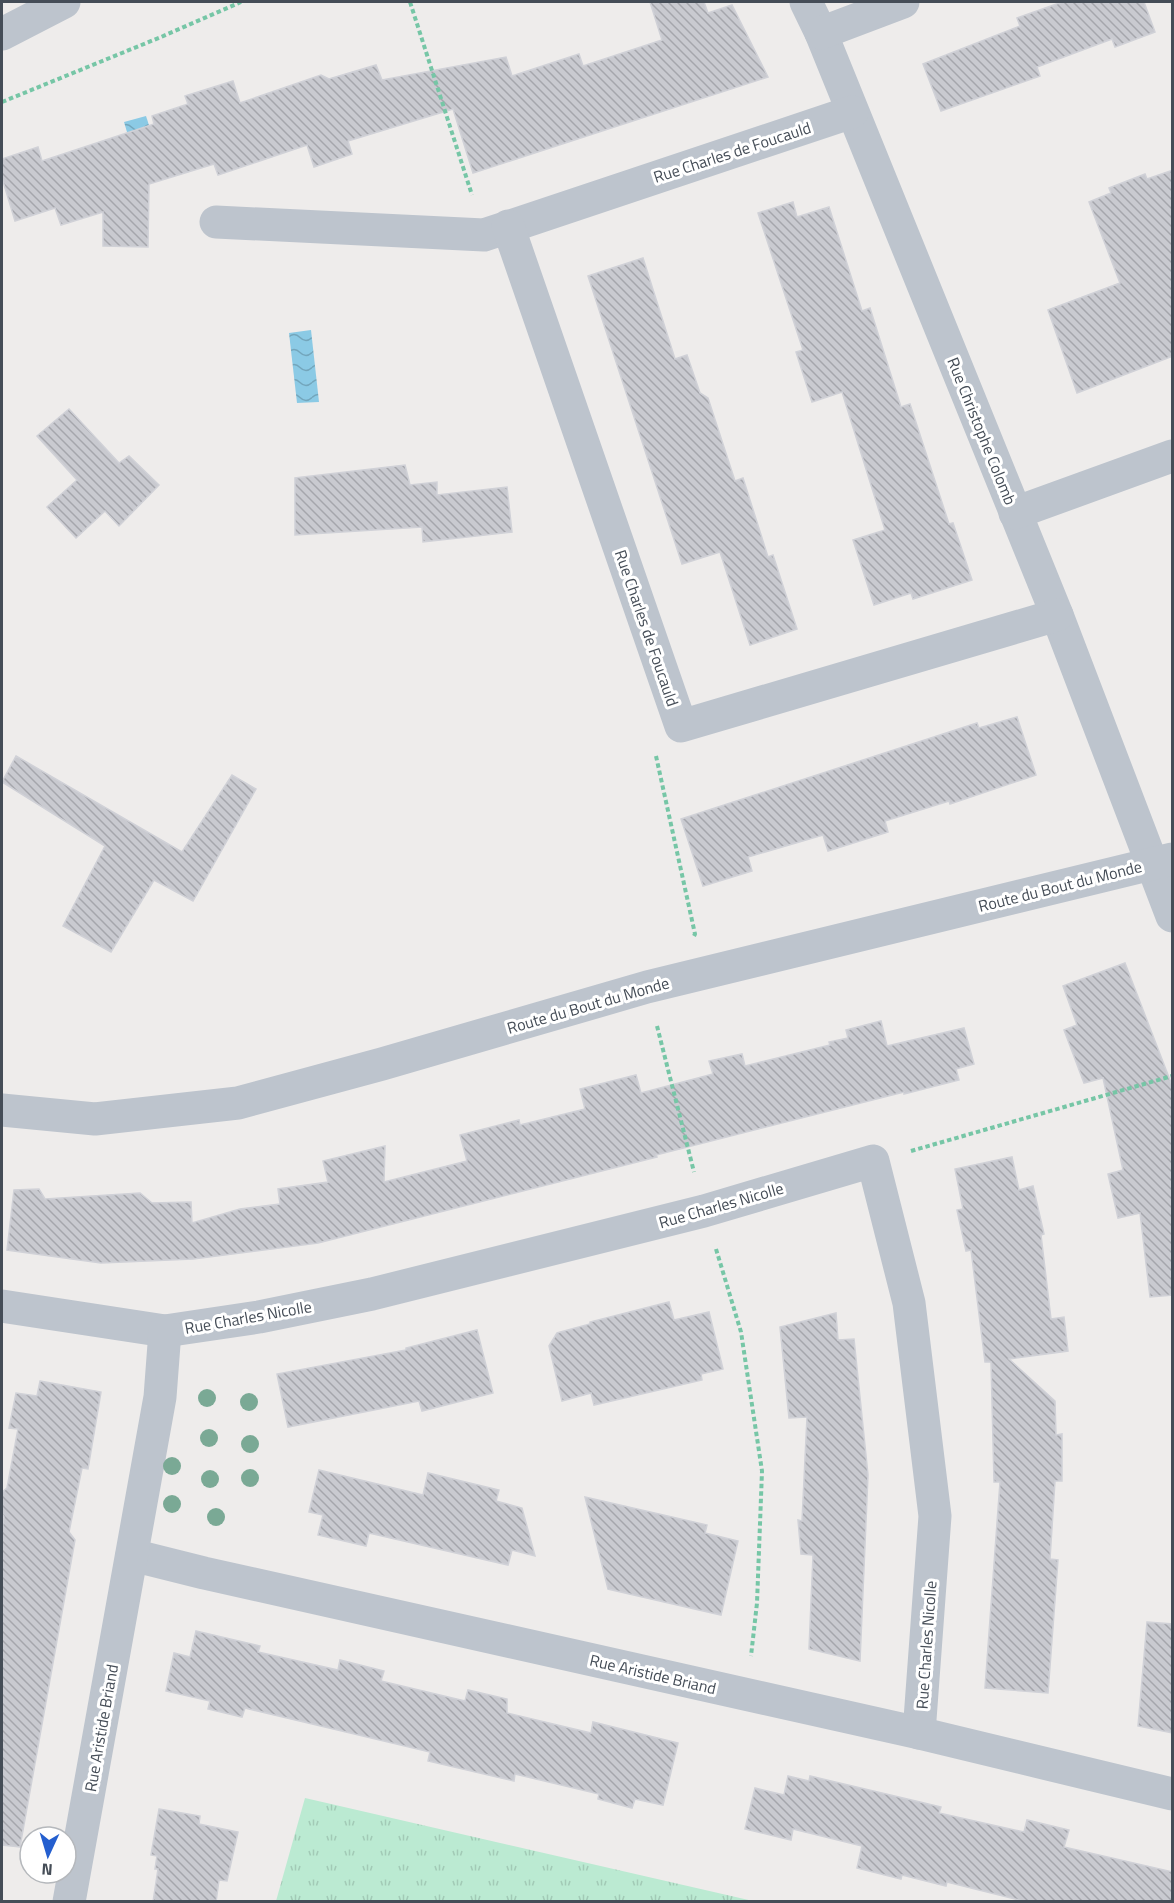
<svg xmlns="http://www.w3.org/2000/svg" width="1174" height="1903" viewBox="0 0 1174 1903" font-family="'Titillium Web',sans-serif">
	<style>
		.grass { fill: url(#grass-tufts) }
		.water { fill: url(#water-waves) }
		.building { fill: url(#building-back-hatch); stroke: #d0d1d7; stroke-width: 1.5 }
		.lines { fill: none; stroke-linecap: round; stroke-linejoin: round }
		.path { stroke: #76c6a6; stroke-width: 4; stroke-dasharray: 4.5 3; stroke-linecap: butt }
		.minor { stroke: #bdc4cd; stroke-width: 33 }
		.tree { fill: #7aa995 }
		.labels { text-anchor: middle; stroke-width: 6; stroke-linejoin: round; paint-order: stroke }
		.street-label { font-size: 16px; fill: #454d57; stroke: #fff }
	</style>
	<defs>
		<pattern id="grass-tufts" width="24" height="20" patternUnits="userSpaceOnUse" patternTransform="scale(1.5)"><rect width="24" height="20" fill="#bbead2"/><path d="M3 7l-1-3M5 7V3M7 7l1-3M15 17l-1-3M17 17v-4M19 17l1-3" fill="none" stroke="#a2cab6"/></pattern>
		<pattern id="water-waves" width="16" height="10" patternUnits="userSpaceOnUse" patternTransform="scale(1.5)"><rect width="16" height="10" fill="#8bcae5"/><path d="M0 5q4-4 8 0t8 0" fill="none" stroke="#73a6bc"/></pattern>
		<pattern id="building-back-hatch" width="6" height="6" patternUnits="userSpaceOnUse" patternTransform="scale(1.5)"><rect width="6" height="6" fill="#c9cad0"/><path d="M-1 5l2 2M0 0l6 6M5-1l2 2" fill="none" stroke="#a5a6ac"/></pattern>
	</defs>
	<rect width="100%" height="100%" fill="#eeeceb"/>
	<!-- grass -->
	<polygon class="grass" points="305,1798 753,1901 276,1901"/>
	<!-- water -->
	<g class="water">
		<polygon points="146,116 164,172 141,179 124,122"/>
		<polygon points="311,330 319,402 297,403 289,333"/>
	</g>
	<!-- building -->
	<g class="building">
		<polygon points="650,2 704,2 708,13 732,5 768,77 473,173 453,109 348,141 352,154 314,167 307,145 218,175 214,164 149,184 148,247 103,246 103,212 61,225 55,208 15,221 2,178 2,159 38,147 42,161 154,124 152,116 188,104 185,96 233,81 240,103 321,75 329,79 376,65 382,80 506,57 512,76 579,54 583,66 662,40"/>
		<polygon points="1062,2 1144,2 1155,32 1115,47 1112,39 1037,67 1040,76 941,111 923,64 1020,26 1017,18"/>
		<polygon points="1173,170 1173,356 1077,393 1048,310 1120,283 1089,202 1111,193 1109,188 1145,174 1147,179"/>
		<polygon points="793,202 797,217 829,207 862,311 870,308 901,407 910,404 949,524 953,523 972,580 913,599 911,593 874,605 853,540 885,530 842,392 812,402 796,352 803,350 758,213"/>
		<polygon points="643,258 675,359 687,355 700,393 708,398 735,481 743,478 768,557 773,555 797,629 750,645 720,552 682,564 588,276"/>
		<polygon points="69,409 119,463 129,456 159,485 119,526 105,511 76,538 47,507 77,480 37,436"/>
		<polygon points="405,465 410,485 437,482 437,495 507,487 512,532 423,542 422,527 295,535 295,478"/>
		<polygon points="1017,717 1036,775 950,804 949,801 885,821 888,832 828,851 823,835 748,857 752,871 703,886 681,819 977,723 979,728"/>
		<polygon points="16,756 182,852 232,775 256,789 193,901 154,880 111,952 63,926 105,846 2,782"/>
		<polygon points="1125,963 1173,1088 1173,1295 1150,1297 1140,1213 1118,1218 1108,1174 1123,1170 1103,1078 1084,1083 1064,1030 1077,1025 1063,986"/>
		<polygon points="881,1021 887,1046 964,1028 974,1064 956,1069 959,1080 904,1094 904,1092 656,1155 657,1157 574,1178 318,1243 193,1259 101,1263 7,1250 14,1190 39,1189 45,1199 140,1193 152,1203 191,1202 192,1223 240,1209 280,1204 278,1189 328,1182 323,1161 385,1146 384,1182 467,1161 460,1135 519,1120 520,1125 585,1109 580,1089 636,1075 641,1093 713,1074 709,1061 742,1054 745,1066 830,1045 829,1042 848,1038 846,1030"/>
		<polygon points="1012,1157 1019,1190 1033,1186 1044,1234 1041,1235 1051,1319 1064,1317 1068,1351 1009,1359 1055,1401 1056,1435 1062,1434 1062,1481 1055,1481 1050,1559 1058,1560 1048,1693 985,1688 1000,1482 994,1482 991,1362 985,1362 971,1250 966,1251 957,1210 963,1209 955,1169"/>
		<polygon points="669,1302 674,1320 709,1312 723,1369 701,1374 702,1380 594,1405 591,1393 562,1401 549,1346 557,1333 590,1324 590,1322"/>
		<polygon points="836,1313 838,1340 854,1339 868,1475 860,1661 809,1649 813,1555 801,1554 798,1520 802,1521 807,1417 789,1418 780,1327"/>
		<polygon points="477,1330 493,1393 422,1411 419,1401 288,1427 277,1374 406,1350 406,1348"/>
		<polygon points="40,1381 101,1392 88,1469 82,1468 69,1532 75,1540 20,1847 2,1845 2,1529 4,1517 2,1514 2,1492 7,1488 18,1429 9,1428 16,1393 37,1396"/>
		<polygon points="319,1470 423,1495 428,1473 499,1490 496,1501 522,1508 535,1556 512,1550 508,1565 369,1533 366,1546 318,1535 323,1515 309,1512"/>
		<polygon points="585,1497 707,1525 705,1533 738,1541 721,1615 608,1589"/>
		<polygon points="1147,1622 1173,1624 1173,1733 1138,1726"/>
		<polygon points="196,1631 260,1646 258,1652 338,1670 340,1660 384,1671 381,1681 465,1701 468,1690 507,1699 507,1713 591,1733 593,1722 678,1743 663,1805 635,1799 632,1808 598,1799 599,1794 515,1774 514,1781 428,1761 430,1752 346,1732 245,1708 242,1717 208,1709 210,1701 166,1691 174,1653 190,1657"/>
		<polygon points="788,1776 809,1781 810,1776 920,1802 941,1807 939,1813 1024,1832 1027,1820 1069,1830 1064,1847 1173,1872 1173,1902 1027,1902 947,1882 946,1886 902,1875 901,1879 857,1868 862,1846 793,1829 791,1840 745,1829 755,1788 784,1795"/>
		<polygon points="159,1809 200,1816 199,1824 238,1832 227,1881 219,1880 216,1902 153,1902 158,1869 155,1869 157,1856 151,1855"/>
	</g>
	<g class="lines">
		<!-- path -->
		<g class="path">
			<polyline points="410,2 472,195"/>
			<polyline points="2,102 161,37 241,2"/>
			<polyline points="656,756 695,934 694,936"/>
			<polyline points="657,1026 694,1172"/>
			<polyline points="911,1151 1172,1076"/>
			<polyline points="716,1249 741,1332 762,1471 757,1603 751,1656"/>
		</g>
		<!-- minor -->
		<g class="minor">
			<polyline points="806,2 821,33 1057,615 1172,916"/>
			<polyline points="821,33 903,2"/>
			<polyline points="2,34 64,2"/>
			<polyline points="216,222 484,235 852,112"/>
			<polyline points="508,226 681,726 1057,615"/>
			<polyline points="1015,513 1172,456"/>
			<polyline points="2,1110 95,1119 238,1103 382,1064 647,987 1172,859"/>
			<polyline points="2,1306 165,1331 259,1317 372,1294 704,1211 873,1161 909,1303 935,1516 919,1733"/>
			<polyline points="132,1555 204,1573 919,1733 1172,1794"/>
			<polyline points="69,1902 160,1397 165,1331"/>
		</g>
	</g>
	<!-- trees -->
	<g class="tree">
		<circle cx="207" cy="1398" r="9"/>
		<circle cx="249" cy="1402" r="9"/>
		<circle cx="209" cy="1438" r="9"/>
		<circle cx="250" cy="1444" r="9"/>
		<circle cx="172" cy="1466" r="9"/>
		<circle cx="250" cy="1478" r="9"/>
		<circle cx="210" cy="1479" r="9"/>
		<circle cx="172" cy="1504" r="9"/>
		<circle cx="216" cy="1517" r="9"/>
	</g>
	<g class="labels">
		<!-- street labels -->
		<g class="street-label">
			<text transform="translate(732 152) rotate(-18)" y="6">Rue Charles de Foucauld</text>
			<text transform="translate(982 431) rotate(68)" y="6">Rue Christophe Colomb</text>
			<text transform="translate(647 628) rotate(71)" y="6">Rue Charles de Foucauld</text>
			<text transform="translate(1060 886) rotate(-14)" y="6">Route du Bout du Monde</text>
			<text transform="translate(588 1005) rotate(-16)" y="6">Route du Bout du Monde</text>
			<text transform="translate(721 1205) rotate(-16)" y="6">Rue Charles Nicolle</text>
			<text transform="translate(248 1317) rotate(-10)" y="6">Rue Charles Nicolle</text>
			<text transform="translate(926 1645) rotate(-86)" y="6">Rue Charles Nicolle</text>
			<text transform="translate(653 1674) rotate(13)" y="6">Rue Aristide Briand</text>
			<text transform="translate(101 1728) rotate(-80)" y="6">Rue Aristide Briand</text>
		</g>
	</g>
	<!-- border -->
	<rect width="1174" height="1903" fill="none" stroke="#454d57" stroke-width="6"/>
	<!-- north arrow -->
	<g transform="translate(48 1855) rotate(184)"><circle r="28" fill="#ffffff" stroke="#b5b8bc" stroke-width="1.5"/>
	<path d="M0-4.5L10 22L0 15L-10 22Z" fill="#245fcf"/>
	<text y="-9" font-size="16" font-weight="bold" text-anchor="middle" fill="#454d57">N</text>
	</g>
</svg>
